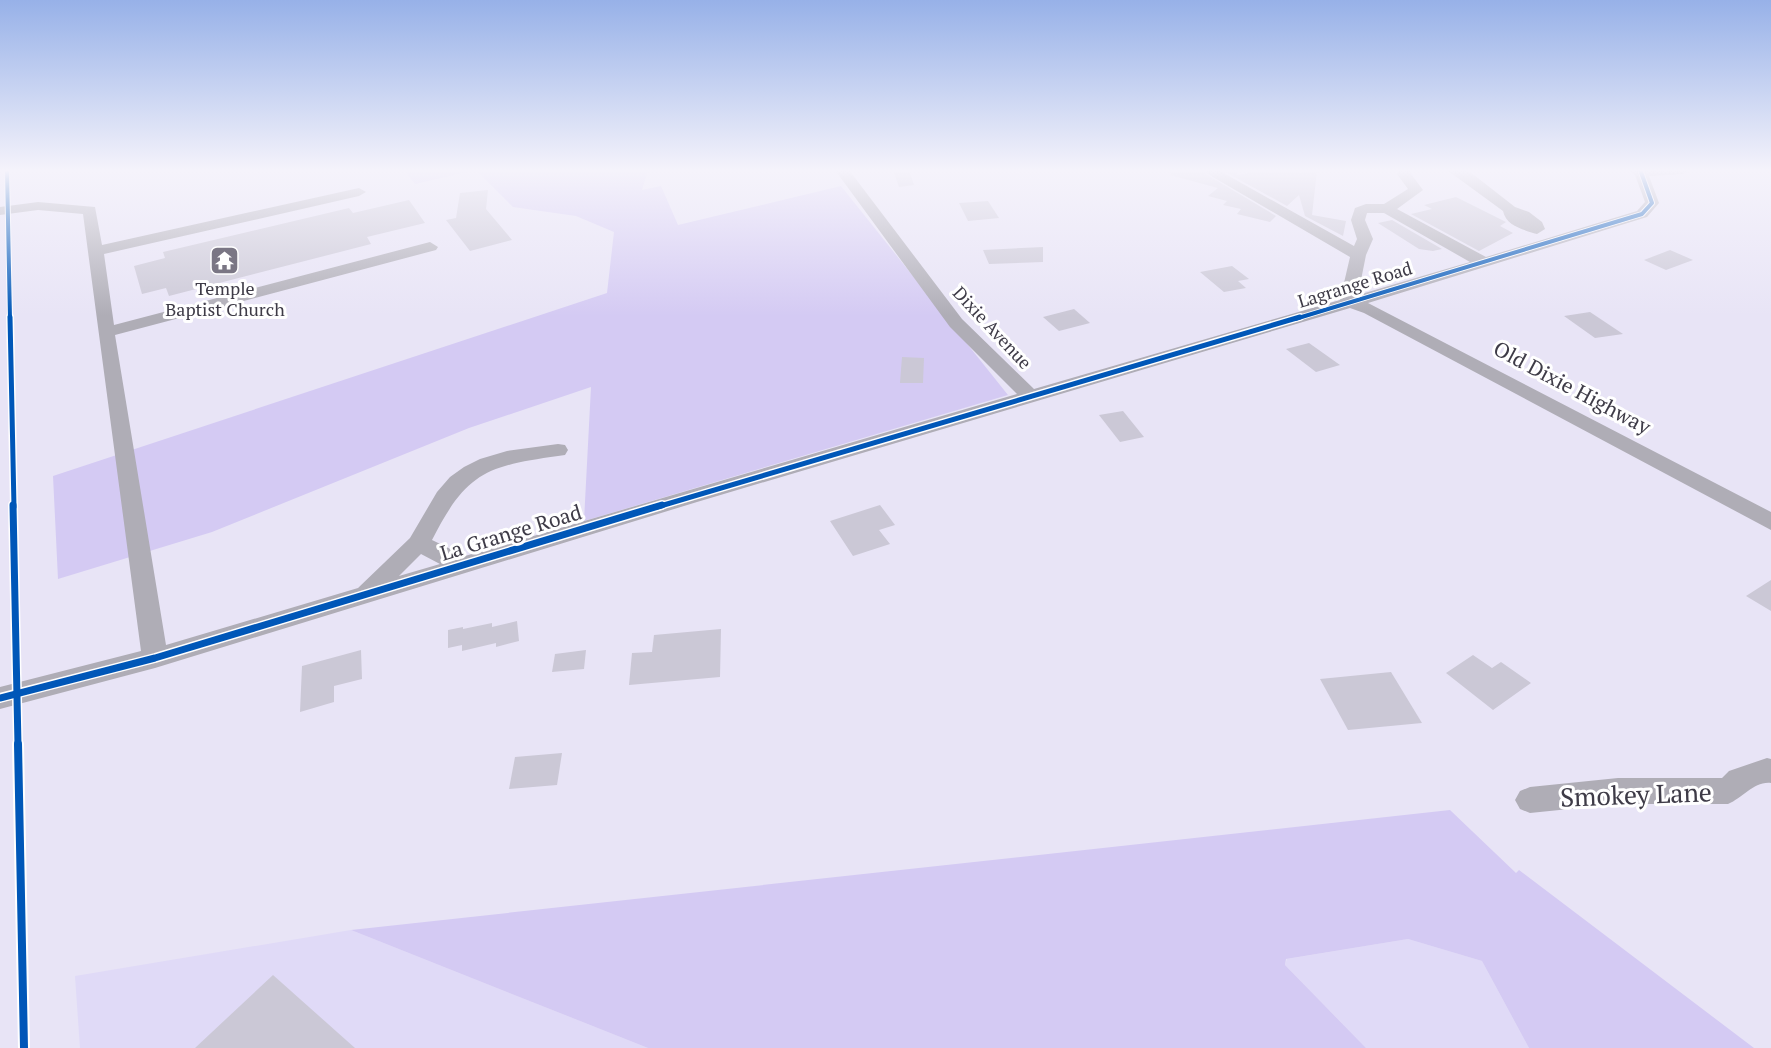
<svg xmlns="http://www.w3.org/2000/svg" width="1771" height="1048" viewBox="0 0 1771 1048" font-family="'PT Serif',serif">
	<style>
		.built { fill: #e0daf7 }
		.green { fill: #d4caf3 }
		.building { fill: #cbc8d6 }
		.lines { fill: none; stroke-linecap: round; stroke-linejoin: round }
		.minor { fill: #afadb6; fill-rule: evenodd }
		.cycleway-far3-casing { stroke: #fff; stroke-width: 6 }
		.cycleway-far2-casing { stroke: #fff; stroke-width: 8 }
		.cycleway-far1-casing { stroke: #fff; stroke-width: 10 }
		.cycleway-casing { stroke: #fff; stroke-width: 12 }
		.cycleway-far3 { stroke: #0057b8; stroke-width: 4 }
		.cycleway-far2 { stroke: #0057b8; stroke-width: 5 }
		.cycleway-far1 { stroke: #0057b8; stroke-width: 7 }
		.cycleway { stroke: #0057b8; stroke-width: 8 }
		.labels { text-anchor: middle; stroke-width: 6; stroke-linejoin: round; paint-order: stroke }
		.far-street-label { font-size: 18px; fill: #3e3b47; stroke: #fff }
		.far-poi-label { font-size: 18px; fill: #3e3b47; stroke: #fff }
		.street-label { font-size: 21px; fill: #3e3b47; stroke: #fff }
		.near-street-label { font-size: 26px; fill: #3e3b47; stroke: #fff }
	</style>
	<rect width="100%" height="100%" fill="#e8e4f6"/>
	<!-- built -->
	<g class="built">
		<polygon points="351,930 648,1048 80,1048 75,976"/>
		<polygon points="1408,939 1482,961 1529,1048 1366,1048 1285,965 1287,959"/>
	</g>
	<!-- green -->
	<g class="green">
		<polygon points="404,170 476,170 415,184"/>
		<polygon points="488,170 648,170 642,190 661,186 678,225 841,186 1008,395 584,521 591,387 469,428 212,532 58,579 53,476 607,293 614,232 576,216 513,207 479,173"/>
		<polygon points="1450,810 1516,873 1519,870 1754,1048 1529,1048 1482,961 1408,939 1286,959 1285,965 1366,1048 648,1048 351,930"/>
	</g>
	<!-- building -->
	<g class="building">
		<polygon points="893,170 909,170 914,185 899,187"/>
		<polygon points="1171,170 1199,170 1276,216 1270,222 1237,214 1241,209 1223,205 1227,201 1208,196 1218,188 1170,175"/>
		<polygon points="1222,170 1237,170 1237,175 1265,170 1270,173 1290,170 1300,173 1317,171 1312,215 1346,221 1343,236 1305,216 1299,195 1287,206"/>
		<polygon points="488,190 486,209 512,240 470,251 446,220 456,218 460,193"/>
		<polygon points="1456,197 1506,222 1500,226 1513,233 1479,251 1411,214 1432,209 1424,205"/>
		<polygon points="409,200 425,223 367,237 371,244 169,296 166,288 142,294 134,266 165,258 163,252 349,208 353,213"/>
		<polygon points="988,201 999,218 968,221 959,203"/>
		<polygon points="1392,220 1442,249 1433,251 1419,249 1378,223"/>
		<polygon points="1043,247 1043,262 989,264 983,250"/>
		<polygon points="1670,250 1693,260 1666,270 1644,260"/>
		<polygon points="1232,266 1249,279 1238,281 1246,288 1224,292 1200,272"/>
		<polygon points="1074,309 1090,323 1059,331 1043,317"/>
		<polygon points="1590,312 1623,334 1595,338 1564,316"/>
		<polygon points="1309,343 1340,365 1316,372 1286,349"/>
		<polygon points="902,357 924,358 923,383 900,383"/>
		<polygon points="1123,411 1144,437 1120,442 1099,415"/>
		<polygon points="880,505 895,525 879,530 890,544 853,556 830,521"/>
		<polygon points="1771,580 1771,611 1746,596"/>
		<polygon points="517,621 519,641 496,647 496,643 462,651 462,645 448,648 448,630 463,627 463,629 492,623 492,627"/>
		<polygon points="721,629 720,677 629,685 632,653 652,652 654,635"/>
		<polygon points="361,650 362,679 334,686 334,702 300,712 302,666"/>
		<polygon points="586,650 584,669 552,672 555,654"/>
		<polygon points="1473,655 1492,668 1501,662 1531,683 1493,710 1446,673"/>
		<polygon points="1391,672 1422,723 1348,730 1320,679"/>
		<polygon points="562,753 557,785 509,789 515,757"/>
		<polygon points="273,975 355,1048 195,1048"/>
	</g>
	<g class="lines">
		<!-- minor -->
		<g class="minor">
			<path d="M835,170H849L962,319L1034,389L1340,300L1350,257L1201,170H1218L1354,246L1357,239L1351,220L1355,208L1366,204H1384L1408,189L1397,174L1398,170H1412L1411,174L1423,190L1397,209L1486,257L1637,211L1645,202L1635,175L1628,170H1690L1683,174L1649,176L1659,203L1647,217L1368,303L1771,512V530L1364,313L1350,308L697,502L155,668L0,709V687L141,651L83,214L38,210L0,215V207L38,202L95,207L102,245L359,188L366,192L359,196L104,254L114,325L430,242L438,247L436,250L115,335L166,645L358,588L410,538L437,492L450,477L464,467L480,459L507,451L558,444L565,445L568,450L565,455L558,456C486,466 466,473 432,540L465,556L1017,394L950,327ZM1367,213H1384L1470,262L1358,295L1366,255L1373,239L1365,220ZM421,554L440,564L399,576Z"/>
			<path d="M1447,170H1464L1474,175L1515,207L1529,212L1542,222L1545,229L1537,234C1524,230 1506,226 1503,211Z"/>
			<path d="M1767,758L1771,759V783C1754,781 1743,798 1728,804H1618L1530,813L1520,809L1515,800L1520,791L1530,787L1618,778H1722L1729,771Z"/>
		</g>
		<defs>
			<g id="cycleway-far3">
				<polyline points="7,170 10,319"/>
				<polyline points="1295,319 1642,214 1652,203 1641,172"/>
			</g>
			<g id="cycleway-far2">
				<polyline points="10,317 14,507"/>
				<polyline points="657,507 1300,317"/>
			</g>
			<g id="cycleway-far1">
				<polyline points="13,505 18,745"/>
				<polyline points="0,698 155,658 662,505"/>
			</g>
			<polyline id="cycleway" points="18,744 24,1048"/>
		</defs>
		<!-- cycleway-far3 casing -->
		<use href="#cycleway-far3" class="cycleway-far3-casing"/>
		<!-- cycleway-far2 casing -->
		<use href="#cycleway-far2" class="cycleway-far2-casing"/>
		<!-- cycleway-far1 casing -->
		<use href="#cycleway-far1" class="cycleway-far1-casing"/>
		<!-- cycleway casing -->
		<use href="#cycleway" class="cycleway-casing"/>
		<!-- cycleway-far3 -->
		<use href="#cycleway-far3" class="cycleway-far3"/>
		<!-- cycleway-far2 -->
		<use href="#cycleway-far2" class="cycleway-far2"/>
		<!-- cycleway-far1 -->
		<use href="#cycleway-far1" class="cycleway-far1"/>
		<!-- cycleway -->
		<use href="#cycleway" class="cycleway"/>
	</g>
	<!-- sky -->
	<linearGradient id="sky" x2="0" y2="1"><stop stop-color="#97b1e8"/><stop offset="0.54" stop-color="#f5f3fb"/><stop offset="1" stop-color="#f5f3fb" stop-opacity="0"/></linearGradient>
	<rect width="1771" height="316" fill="url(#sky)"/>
	<!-- icons -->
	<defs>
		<symbol id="temple-square" viewBox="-11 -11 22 22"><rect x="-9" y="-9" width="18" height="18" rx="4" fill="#7a7684" stroke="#fff"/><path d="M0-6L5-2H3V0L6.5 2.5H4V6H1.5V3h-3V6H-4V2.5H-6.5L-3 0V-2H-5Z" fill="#fff"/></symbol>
	</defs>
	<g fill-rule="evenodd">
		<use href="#temple-square" x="208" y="244" width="33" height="33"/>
	</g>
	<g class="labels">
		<!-- far-street labels -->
		<g class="far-street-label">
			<text transform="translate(1355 285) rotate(-17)" y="6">Lagrange Road</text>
			<text transform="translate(992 328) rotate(47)" y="6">Dixie Avenue</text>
		</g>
		<!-- far-poi labels -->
		<g class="far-poi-label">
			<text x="225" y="295">Temple<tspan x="225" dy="21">Baptist Church</tspan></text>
		</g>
		<!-- street labels -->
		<g class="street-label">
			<text transform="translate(1572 388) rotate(28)" y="7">Old Dixie Highway</text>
			<text transform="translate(511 533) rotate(-17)" y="7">La Grange Road</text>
		</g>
		<!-- near-street labels -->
		<g class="near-street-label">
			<text transform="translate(1636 795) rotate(-2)" y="9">Smokey Lane</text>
		</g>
	</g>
</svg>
